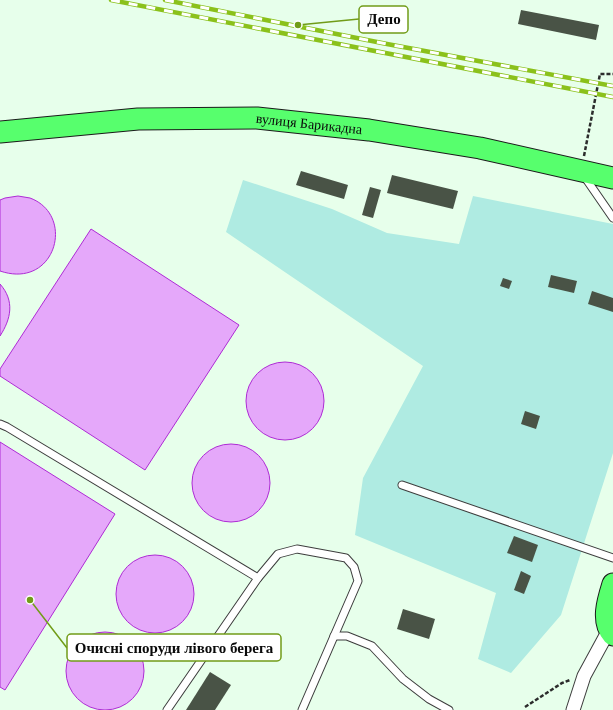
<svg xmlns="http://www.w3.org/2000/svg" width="613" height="710" viewBox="0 0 613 710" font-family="Georgia,serif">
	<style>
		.green { fill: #afebe2 }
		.water { fill: #e5a8fa; stroke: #ae2bd5 }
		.building { fill: #495346 }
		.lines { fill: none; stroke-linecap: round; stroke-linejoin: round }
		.service-casing { stroke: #3d3d3d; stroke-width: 9 }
		.minor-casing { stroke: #3d3d3d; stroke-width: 15 }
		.primary-casing { stroke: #1b1b1b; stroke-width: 23 }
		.path { stroke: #2c2c2c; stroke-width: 2.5; stroke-dasharray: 4 2; stroke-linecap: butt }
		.service { stroke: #fff; stroke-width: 7 }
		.minor { stroke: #fff; stroke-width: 13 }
		.primary { stroke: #57ff6d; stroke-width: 21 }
		.rail-casing { stroke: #8bc11b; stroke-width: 4.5 }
		.rail { stroke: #fff; stroke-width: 3; stroke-dasharray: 9; stroke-linecap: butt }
		.labels { text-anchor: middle; stroke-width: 4; stroke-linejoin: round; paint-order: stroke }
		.street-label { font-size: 14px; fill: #0a0a0a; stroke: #fff }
		.leader { fill: none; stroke: #719c18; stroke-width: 1.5 }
		.callout-dot { fill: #719c18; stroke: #fff; stroke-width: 1.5 }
		.callout { fill: #fff; stroke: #719c18; stroke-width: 1.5 }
		.callout-label { font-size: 15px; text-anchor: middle; font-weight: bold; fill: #0a0a0a }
	</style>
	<rect width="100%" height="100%" fill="#e7ffeb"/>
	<!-- green -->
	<polygon class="green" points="243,180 332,209 387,233 459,244 473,196 613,224 613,453 561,615 511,673 478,659 496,593 355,535 363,478 423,366 226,232"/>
	<!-- water -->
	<g class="water">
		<path d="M18,196C22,197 26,197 30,198C76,215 56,290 0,271V200L5,198Z"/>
		<polygon points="91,229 239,325 145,470 0,376 0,369"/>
		<path d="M0,284C15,301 11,319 0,336Z"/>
		<circle cx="285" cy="401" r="39"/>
		<polygon points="0,442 115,514 5,690 0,687"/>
		<circle cx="231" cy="483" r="39"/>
		<circle cx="155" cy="594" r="39"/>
		<circle cx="105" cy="671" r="39"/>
	</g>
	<!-- building -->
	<g class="building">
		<polygon points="521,10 599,25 596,40 518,24"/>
		<polygon points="301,171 348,185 344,199 296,185"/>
		<polygon points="392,175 458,191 453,209 387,193"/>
		<polygon points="370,187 381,190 373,218 362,215"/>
		<polygon points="551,275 577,281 574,293 548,287"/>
		<polygon points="503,278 512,281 509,289 500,286"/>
		<polygon points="592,291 613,298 613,312 588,304"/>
		<polygon points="525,411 540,416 536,429 521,424"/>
		<polygon points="514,536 538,545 532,562 507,553"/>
		<polygon points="521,571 531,576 524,594 514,590"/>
		<polygon points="403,609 435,619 429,639 397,629"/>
		<polygon points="210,672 231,685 215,710 186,710"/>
	</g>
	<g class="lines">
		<defs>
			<g id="service">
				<polyline points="584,176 613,218"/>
				<polyline points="0,424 7,427 258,578 167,710"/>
				<polyline points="402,485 613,558"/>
				<polyline points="258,578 278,554 297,549 346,558 354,567 358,581 302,710"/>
				<polyline points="334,636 347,636 372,646 403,679 429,699 449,710"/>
			</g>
			<polyline id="minor" points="573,710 584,676 609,630"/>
			<g id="primary">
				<path id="s1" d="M0,132L138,119L257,118L369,130L480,148L613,178"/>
				<path d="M613,584C608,600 601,621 613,635"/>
			</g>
		</defs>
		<!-- service casing -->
		<use href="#service" class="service-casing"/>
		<!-- minor casing -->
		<use href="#minor" class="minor-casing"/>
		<!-- primary casing -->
		<use href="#primary" class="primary-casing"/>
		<!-- path -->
		<g class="path">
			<polyline points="584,156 600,74 613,74"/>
			<polyline points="525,707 562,683 570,680"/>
		</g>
		<!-- service -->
		<use href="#service" class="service"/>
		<!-- minor -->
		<use href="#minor" class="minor"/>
		<!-- primary -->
		<use href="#primary" class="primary"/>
		<defs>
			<g id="rail">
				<polyline points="111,0 613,97"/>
				<polyline points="165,0 387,44 613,86"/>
			</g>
		</defs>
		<!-- rail casing -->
		<use href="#rail" class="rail-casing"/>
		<!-- rail -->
		<use href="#rail" class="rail"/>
	</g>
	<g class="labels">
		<!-- street labels -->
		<g class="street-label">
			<text dy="5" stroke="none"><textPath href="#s1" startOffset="310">вулиця Барикадна</textPath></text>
		</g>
	</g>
	<!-- callouts -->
	<path class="leader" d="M298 25L359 19M30 600L67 648"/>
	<g class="callout-dot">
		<circle cx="298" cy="25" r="4"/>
		<circle cx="30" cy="600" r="4"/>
	</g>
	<g class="callout">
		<rect x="359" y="6" width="49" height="27" rx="4"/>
		<rect x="67" y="634" width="214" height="27" rx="4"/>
	</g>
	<g class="callout-label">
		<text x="384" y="24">Депо</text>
		<text x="174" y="653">Очисні споруди лівого берега</text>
	</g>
</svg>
